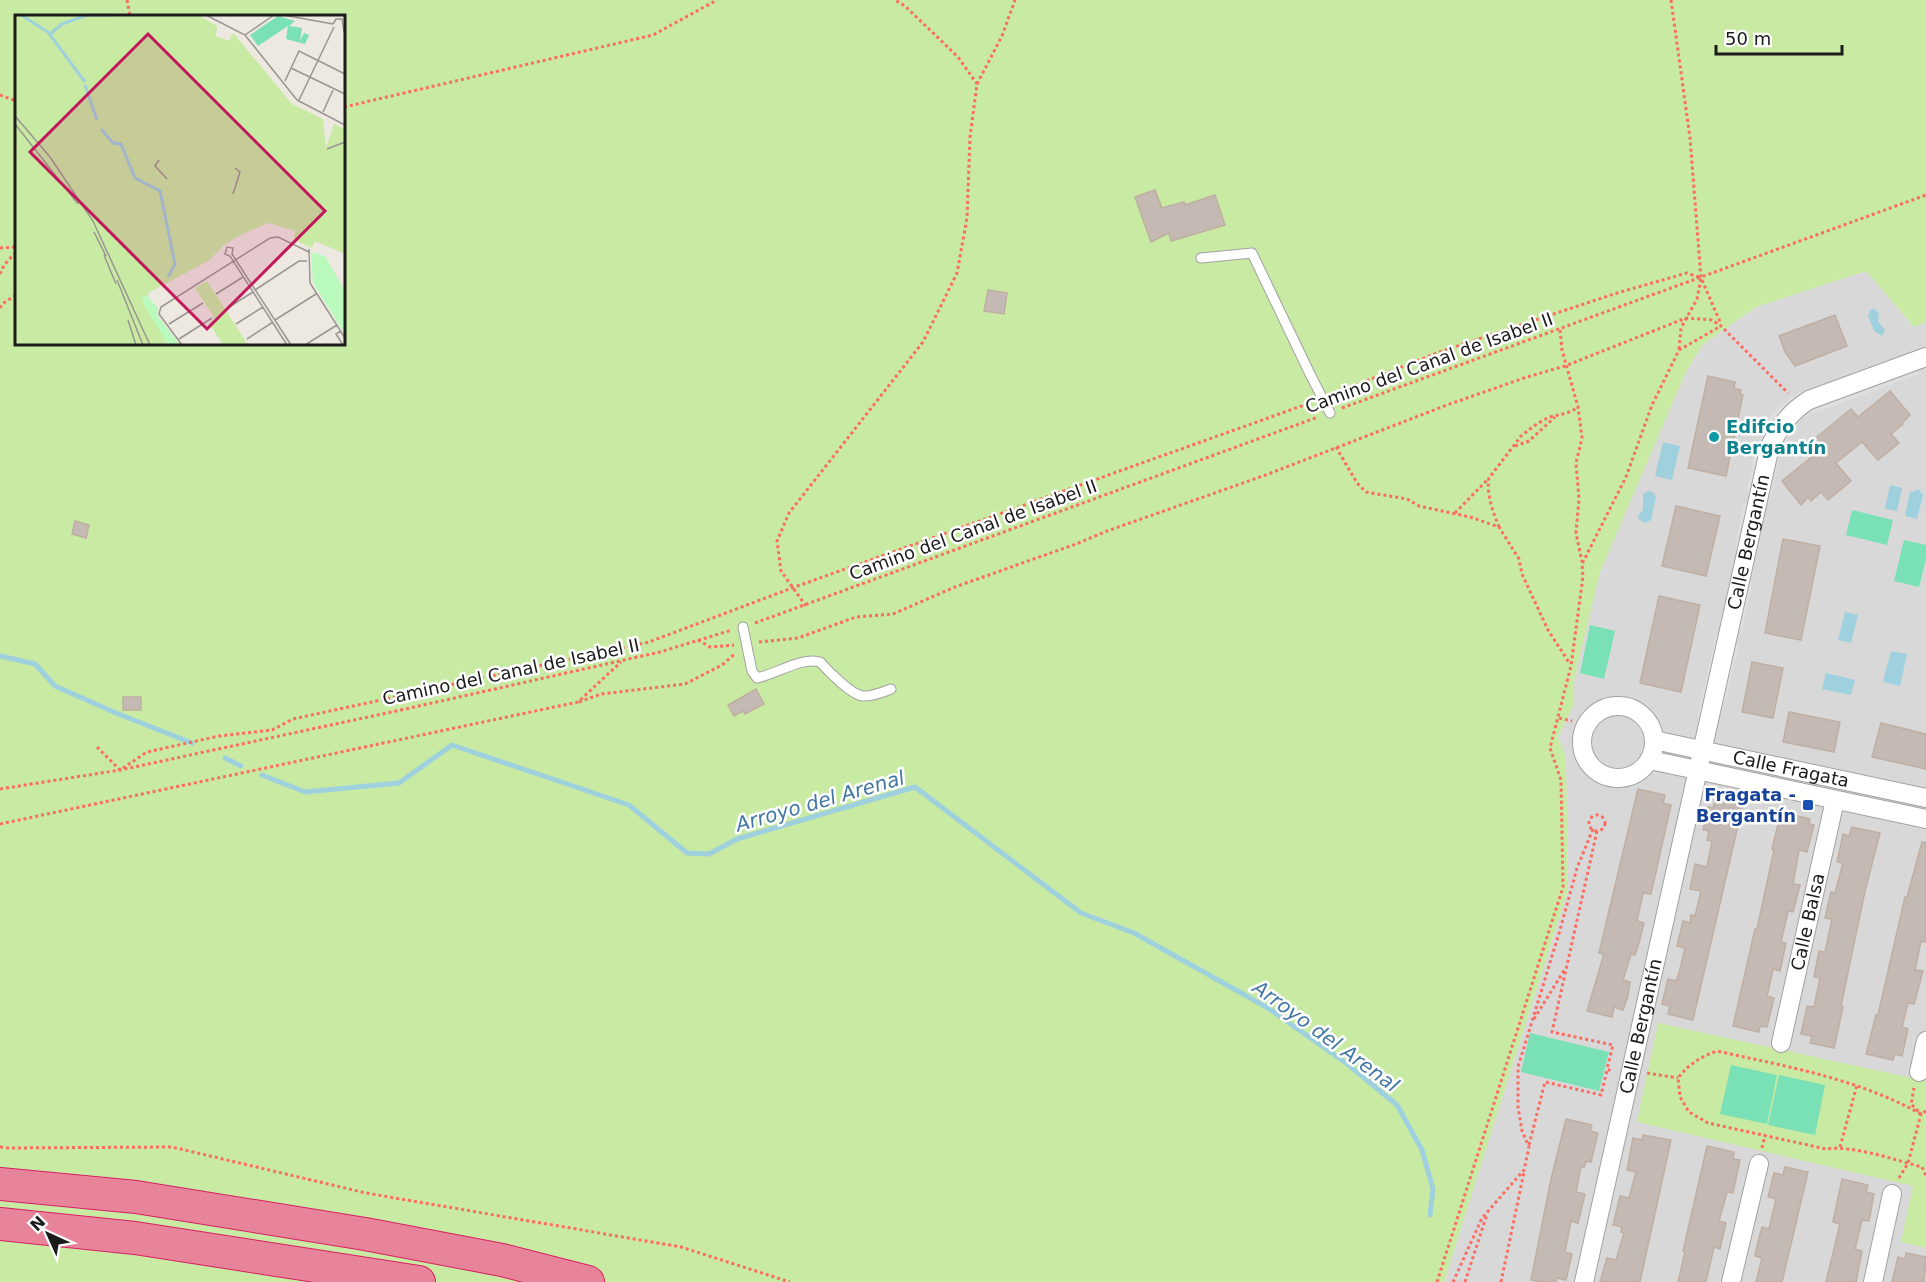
<svg xmlns="http://www.w3.org/2000/svg" width="1926" height="1282" viewBox="0 0 1926 1282" font-family="'DejaVu Sans',sans-serif">
	<style>
		.residential { fill: #d9d8d8 }
		.grass { fill: #c8eaa3; fill-rule: evenodd }
		.pitch { fill: #7ae0b5 }
		.parking { fill: #dfdfdf }
		.water { fill: #9ed0dd }
		.lines { fill: none; stroke-linecap: round; stroke-linejoin: round }
		.stream { stroke: #9ed0dd; stroke-width: 5 }
		.building { fill: #c5bab3; stroke: #bfaea2; stroke-width: 1.5 }
		.service-casing { stroke: #a2a2a2; stroke-width: 11 }
		.minor-casing { stroke: #a2a2a2; stroke-width: 20 }
		.motorway-casing { stroke: #d91e64; stroke-width: 34 }
		.path { stroke: #fd6c61; stroke-width: 3; stroke-dasharray: 3 3; stroke-linecap: butt }
		.service { stroke: #fff; stroke-width: 9 }
		.minor { stroke: #fff; stroke-width: 18 }
		.motorway { stroke: #e8849a; stroke-width: 32 }
		.culture-dot { fill: #0f9aa8; stroke: #fff; stroke-width: 2 }
		.transit-dot { fill: #1a4fb4; stroke: #fff; stroke-width: 2 }
		.labels { text-anchor: middle; stroke-width: 5; stroke-linejoin: round; paint-order: stroke }
		.street-label { font-size: 18px; fill: #1b1b1b; stroke: #fff }
		.culture-label { font-size: 18px; font-weight: bold; fill: #0d838f; stroke: #fff; text-anchor: start }
		.transit-label { font-size: 18px; font-weight: bold; fill: #164399; stroke: #fff; text-anchor: end }
		.water-label { font-size: 20px; font-style: italic; fill: #4377a4; stroke: #fff }
		.inset-river { fill: none; stroke: #9ed0dd; stroke-width: 3 }
		.inset-road { fill: none; stroke: #999691; stroke-width: 1.5 }
		.view { fill: #c2185b; fill-opacity: 0.15; stroke: #c2185b; stroke-width: 3 }
		.inset-edge { fill: none; stroke: #1b1b1b; stroke-width: 3 }
	</style>
	<rect width="100%" height="100%" fill="#ede8e0"/>
	<!-- residential -->
	<polygon class="residential" points="1867,271 1914,327 1926,322 1926,1282 1444,1282 1568,890 1566,757 1558,737 1574,704 1574,680 1600,572 1685,374 1702,345 1756,307"/>
	<!-- grass -->
	<g class="grass">
		<path d="M0,0H1926V322L1914,327L1866,271L1756,307L1702,345L1685,374L1600,572L1574,680V704L1558,737L1566,757L1568,890L1444,1282H0ZM16,16H344V344H16Z"/>
		<polygon points="1658,1023 1926,1081 1926,1248 1901,1242 1913,1186 1637,1122"/>
	</g>
	<!-- pitch -->
	<g class="pitch">
		<polygon points="1852,510 1893,520 1887,545 1846,535"/>
		<polygon points="1904,540 1926,545 1926,559 1919,587 1894,581"/>
		<polygon points="1590,625 1615,631 1604,679 1580,673"/>
		<polygon points="1530,1033 1609,1052 1599,1091 1521,1072"/>
		<polygon points="1731,1065 1777,1075 1767,1124 1720,1114"/>
		<polygon points="1779,1075 1825,1085 1815,1135 1768,1125"/>
	</g>
	<!-- parking -->
	<g class="parking">
		<polygon points="1917,368 1919,374 1806,416 1798,422 1784,443 1778,462 1770,500 1765,499 1779,440 1803,411"/>
		<polygon points="1800,391 1803,396 1784,409 1773,421 1766,433 1752,491 1747,490 1755,452 1769,417 1779,406"/>
		<polygon points="1744,503 1749,504 1740,549 1735,548"/>
		<polygon points="1747,582 1752,583 1742,632 1737,631"/>
		<polygon points="1716,635 1721,636 1702,719 1697,718"/>
		<polygon points="1734,644 1739,645 1722,713 1718,712"/>
	</g>
	<!-- water -->
	<g class="water">
		<polygon points="1871,309 1875,309 1879,313 1878,321 1885,330 1882,336 1874,331 1868,315"/>
		<polygon points="1663,442 1680,446 1672,480 1655,476"/>
		<polygon points="1890,485 1902,488 1897,511 1885,509"/>
		<polygon points="1918,489 1923,495 1917,519 1905,516 1910,492 1913,492"/>
		<polygon points="1648,491 1653,492 1656,497 1651,520 1645,523 1639,520 1638,516 1643,510 1643,494"/>
		<polygon points="1845,612 1858,615 1851,643 1838,640"/>
		<polygon points="1891,651 1907,654 1900,686 1883,682"/>
		<polygon points="1826,673 1855,680 1851,695 1822,689"/>
	</g>
	<g class="lines">
		<!-- stream -->
		<g class="stream">
			<polyline points="0,656 35,664 55,686 116,713 192,743"/>
			<polyline points="225,758 241,766"/>
			<polyline points="262,775 305,792 399,783 452,745 629,805 687,853 709,854 737,839 915,787 1081,913 1134,933 1268,1008 1346,1063 1397,1105 1422,1150 1433,1189 1430,1215"/>
		</g>
	</g>
	<!-- building -->
	<g class="building">
		<polygon points="1155,190 1162,208 1184,202 1185,205 1215,195 1225,225 1171,241 1169,233 1151,242 1135,197"/>
		<polygon points="988,290 1007,293 1004,314 984,311"/>
		<polygon points="1835,315 1847,346 1795,366 1785,352 1779,336"/>
		<polygon points="1708,376 1735,382 1734,388 1741,390 1740,394 1743,395 1726,476 1688,468"/>
		<polygon points="1890,391 1910,415 1902,423 1903,424 1891,434 1899,443 1878,460 1862,442 1836,463 1851,481 1828,500 1821,492 1811,501 1808,497 1801,505 1782,481 1814,455 1806,446 1851,409 1858,417"/>
		<polygon points="1676,506 1720,516 1706,576 1662,566"/>
		<polygon points="75,521 89,525 86,538 72,534"/>
		<polygon points="1783,539 1820,546 1801,640 1765,633"/>
		<polygon points="1659,596 1700,605 1681,692 1640,683"/>
		<polygon points="1752,662 1783,668 1773,718 1742,712"/>
		<polygon points="756,689 764,704 745,714 743,711 734,716 728,705"/>
		<rect x="123" y="697" width="18" height="13"/>
		<polygon points="1789,712 1840,722 1834,752 1783,742"/>
		<polygon points="1881,723 1926,734 1926,769 1872,757"/>
		<polygon points="1638,789 1665,795 1663,803 1671,805 1651,894 1643,893 1637,921 1644,923 1639,943 1635,955 1631,954 1623,980 1630,982 1628,996 1623,1010 1614,1007 1612,1017 1587,1011 1604,954 1599,953"/>
		<polygon points="1716,799 1743,804 1693,1020 1668,1014 1670,1006 1662,1004 1668,979 1676,981 1679,973 1685,948 1677,946 1683,921 1690,923 1691,915 1695,916 1701,891 1690,889 1695,864 1707,867 1712,841 1707,840 1709,831 1703,830 1708,807 1713,808"/>
		<polygon points="1781,812 1810,819 1809,824 1814,825 1807,852 1799,850 1793,884 1800,885 1793,912 1788,911 1781,942 1786,943 1780,971 1773,969 1767,996 1774,998 1767,1027 1760,1026 1759,1032 1733,1026 1755,929 1757,929 1774,850 1772,849"/>
		<polygon points="1852,827 1880,833 1865,891 1841,1006 1843,1007 1834,1048 1810,1043 1812,1036 1801,1034 1807,1006 1814,1007 1820,978 1814,977 1819,951 1825,952 1832,919 1825,918 1831,892 1835,893 1843,863 1837,862 1841,844 1843,834 1849,836"/>
		<polygon points="1922,842 1926,843 1926,942 1921,941 1915,970 1923,971 1914,1004 1908,1003 1902,1027 1908,1029 1902,1056 1895,1054 1893,1060 1866,1054 1876,1015 1878,1015 1905,897 1907,897"/>
		<polygon points="1566,1119 1592,1125 1590,1131 1598,1133 1591,1162 1586,1161 1584,1167 1581,1167 1576,1192 1585,1194 1578,1223 1571,1221 1565,1252 1572,1254 1566,1280 1557,1278 1556,1282 1542,1282 1531,1280 1551,1179"/>
		<polygon points="1643,1135 1671,1140 1640,1282 1600,1282 1607,1258 1616,1260 1624,1233 1621,1232 1622,1227 1613,1225 1620,1196 1629,1198 1636,1172 1627,1170 1633,1138 1642,1140"/>
		<polygon points="1707,1146 1734,1152 1733,1159 1740,1160 1733,1193 1727,1192 1719,1221 1726,1223 1720,1249 1714,1247 1706,1282 1678,1282 1685,1252 1683,1251"/>
		<polygon points="1785,1167 1808,1172 1782,1282 1756,1282 1762,1258 1755,1256 1757,1246 1762,1227 1769,1229 1776,1199 1768,1197 1774,1173 1783,1175"/>
		<polygon points="1842,1179 1868,1185 1866,1192 1874,1194 1869,1221 1862,1220 1855,1249 1862,1251 1856,1282 1826,1282 1840,1224 1833,1222"/>
		<polygon points="1906,1253 1926,1257 1924,1282 1892,1282 1898,1257 1905,1259"/>
	</g>
	<g class="lines">
		<defs>
			<g id="service">
				<polyline points="1201,258 1252,253 1310,374 1330,413"/>
				<path d="M743,627L752,671L757,678C777,674 800,657 820,662C829,672 851,694 862,696C872,697 883,692 891,689"/>
			</g>
			<g id="minor">
				<circle cx="1618" cy="742" r="36"/>
				<path id="s1" d="M1654,740L1926,798"/>
				<polyline points="1650,760 1926,819"/>
				<path id="s2" d="M1781,1043L1835,800"/>
				<polyline points="1919,1072 1926,1041"/>
				<path id="s3" d="M1584,1282L1770,446C1780,426 1790,412 1809,400L1926,357"/>
				<polyline points="1731,1282 1759,1164"/>
				<polyline points="1873,1282 1892,1194"/>
			</g>
			<g id="motorway">
				<polyline points="0,1184 136,1197 365,1234 502,1260 588,1282"/>
				<polyline points="0,1224 135,1238 419,1282"/>
			</g>
		</defs>
		<!-- service casing -->
		<use href="#service" class="service-casing"/>
		<!-- minor casing -->
		<use href="#minor" class="minor-casing"/>
		<!-- motorway casing -->
		<use href="#motorway" class="motorway-casing"/>
		<!-- path -->
		<g class="path">
			<polyline points="127,0 130,16"/>
			<polyline points="1671,0 1690,138 1701,278 1721,324"/>
			<polyline points="977,84 1002,36 1015,0"/>
			<polyline points="0,95 16,101"/>
			<polyline points="344,107 653,35 717,0"/>
			<polyline points="0,248 16,247"/>
			<polyline points="0,274 4,265 16,252"/>
			<polyline points="0,308 2,304 16,295"/>
			<polyline points="1560,330 1562,350 1578,407 1582,438 1576,463 1579,499 1576,533 1582,562"/>
			<polyline points="1333,394 1442,351 1617,293 1687,273 1701,278 1697,299 1681,328 1679,350"/>
			<polyline points="1342,408 1926,195"/>
			<polyline points="1515,446 1529,441 1555,417"/>
			<polyline points="1336,447 1357,483 1366,492 1407,499 1419,506 1470,517 1499,527 1519,559 1522,574 1548,630 1570,664"/>
			<polyline points="1455,513 1489,478"/>
			<path d="M1499,527C1493,512 1486,494 1489,478L1521,436C1530,429 1540,421 1550,417C1561,414 1569,414 1578,407"/>
			<polyline points="806,606 781,571 777,541 789,513 923,342 957,273 967,218 970,137 977,84 958,57 905,6 895,0"/>
			<polyline points="755,623 1318,417"/>
			<polyline points="698,640 710,647 734,645"/>
			<polyline points="759,642 798,638 856,617 893,614 955,587 1076,544 1107,531 1263,476 1447,405 1527,377 1565,366 1686,318 1712,320 1721,326 1788,393"/>
			<polyline points="579,702 601,694 685,684 722,665 736,653"/>
			<polyline points="1559,718 1572,721"/>
			<polyline points="97,747 120,770 147,752 219,736 272,730 293,719 649,642 792,588 1310,403"/>
			<polyline points="0,789 120,770 401,710 660,652 732,630"/>
			<circle cx="1597" cy="823" r="8"/>
			<polyline points="0,824 578,702 621,662"/>
			<polyline points="1597,831 1552,1032 1613,1045 1607,1069 1611,1071"/>
			<polyline points="1534,1019 1565,969"/>
			<polyline points="1647,1073 1678,1078"/>
			<path d="M1926,1111L1921,1114C1856,1078 1788,1067 1717,1051C1700,1057 1689,1064 1678,1078L1680,1097L1689,1112L1708,1123L1826,1149C1853,1145 1895,1160 1922,1167L1926,1176"/>
			<polyline points="1529,1145 1545,1082 1601,1095 1607,1070"/>
			<polyline points="0,1147 9,1148 172,1147 366,1193 681,1247 790,1282"/>
			<polyline points="1840,1147 1857,1085"/>
			<polyline points="1762,1148 1765,1135"/>
			<polyline points="1899,1178 1908,1163 1921,1114 1911,1104 1914,1088"/>
			<polyline points="1437,1282 1563,887 1561,780 1550,748 1571,666 1583,576 1582,564 1626,477 1652,405 1679,350 1721,326"/>
			<polyline points="1453,1282 1482,1218 1524,1170 1529,1147 1522,1131 1518,1107 1518,1067 1560,930 1577,868 1593,829"/>
			<polyline points="1465,1282 1487,1214"/>
			<polyline points="1501,1282 1524,1172"/>
		</g>
		<!-- service -->
		<use href="#service" class="service"/>
		<!-- minor -->
		<use href="#minor" class="minor"/>
		<!-- motorway -->
		<use href="#motorway" class="motorway"/>
	</g>
	<!-- markers -->
	<circle class="culture-dot" cx="1714" cy="437" r="6"/>
	<rect class="transit-dot" x="1802" y="799" width="12" height="12" rx="3"/>
	<g class="labels">
		<!-- street labels -->
		<g class="street-label">
			<text transform="translate(1429 363) rotate(-20)" y="6">Camino del Canal de Isabel II</text>
			<text transform="translate(973 530) rotate(-20)" y="6">Camino del Canal de Isabel II</text>
			<text dy="6" stroke="none"><textPath href="#s3" startOffset="758">Calle Bergantín</textPath></text>
			<text transform="translate(511 672) rotate(-12)" y="6">Camino del Canal de Isabel II</text>
			<text dy="6" stroke="none"><textPath href="#s1" startOffset="140">Calle Fragata</textPath></text>
			<text dy="6" stroke="none"><textPath href="#s2" startOffset="124">Calle Balsa</textPath></text>
			<text dy="6" stroke="none"><textPath href="#s3" startOffset="262">Calle Bergantín</textPath></text>
		</g>
		<!-- culture labels -->
		<g class="culture-label">
			<text x="1726" y="433">Edifcio<tspan x="1726" dy="21">Bergantín</tspan></text>
		</g>
		<!-- transit labels -->
		<g class="transit-label">
			<text x="1796" y="801">Fragata -<tspan x="1796" dy="21">Bergantín</tspan></text>
		</g>
		<!-- water labels -->
		<g class="water-label">
			<text transform="translate(820 801) rotate(-16)" y="7">Arroyo del Arenal</text>
			<text transform="translate(1326 1036) rotate(36)" y="7">Arroyo del Arenal</text>
		</g>
	</g>
	<!-- overview -->
	<g transform="translate(15 15)">
		<rect width="330" height="330" fill="#ede8e0"/>
		<path d="M0,0H183L202,11L201,21L214,26L218,18L220,20L277,89L308,104L311,133L319,109L330,114V239L300,226L297,233L279,225L280,216L254,208L228,219L209,230L195,245L133,278L134,282H127L153,330H0ZM192,266L233,330H208L194,308L200,304L180,273Z" fill="#c8eaa3"/>
		<path d="M296,237L310,241L330,276V319L298,268ZM131,280L143,293L142,300L165,330H153L129,290L127,282Z" fill="#bafabd"/>
		<path d="M263,1L280,6L274,11L287,13L285,26L289,18L294,20L290,29L271,24L273,11L243,31L235,20Z" fill="#7ae0b5"/>
		<path class="inset-river" d="M6,0L33,17L70,67M72,0H98M35,19L47,9L72,0M70,70L82,105M86,114L98,128L106,129L120,163L145,176L160,249L153,262"/>
		<path class="inset-road" d="M191,0L230,20L282,85M268,0L318,9M318,9L321,4H327L329,17M230,20L259,0M276,53L330,79M270,66L284,36L330,59M284,85L319,12M285,87L282,85L330,110M308,97L318,75M0,101L35,142L78,206L135,330M0,109L63,189M312,134L330,127M144,145L140,151L152,164M218,179L225,157L220,153M79,217L91,241M294,234L295,268L330,323M89,240L101,269M102,265L128,330M240,275L284,246H292M201,279L228,262M211,294L238,277M113,305L121,330M260,305L301,279M154,309L188,288M221,309L248,292M326,316L321,319L328,330M164,324L197,303M232,324L258,307M167,330L144,299L146,292L255,223L263,222L294,237M272,330L215,241L210,239L212,232L218,233L217,239L276,330M290,330L322,310"/>
		<path class="view" d="M133,19L310,196L192,314L15,137Z"/>
		<rect width="330" height="330" class="inset-edge"/>
	</g>
	<!-- north arrow -->
	<g transform="translate(48 1234) rotate(315)" stroke="#ffffff" stroke-width="4.5" paint-order="stroke">
	<path d="M0-4.5L10 22L0 15L-10 22Z" fill="#1b1b1b"/>
	<text y="-9" font-size="16" font-weight="bold" text-anchor="middle" fill="#1b1b1b">N</text>
	</g>
	<!-- scale -->
	<path d="M1716 45v9h126v-9" fill="none" stroke="#1b1b1b" stroke-width="3"/>
	<text x="1725" y="45" font-size="18" fill="#1b1b1b" stroke="#ffffff" stroke-width="4.5" paint-order="stroke">50 m</text>
</svg>
